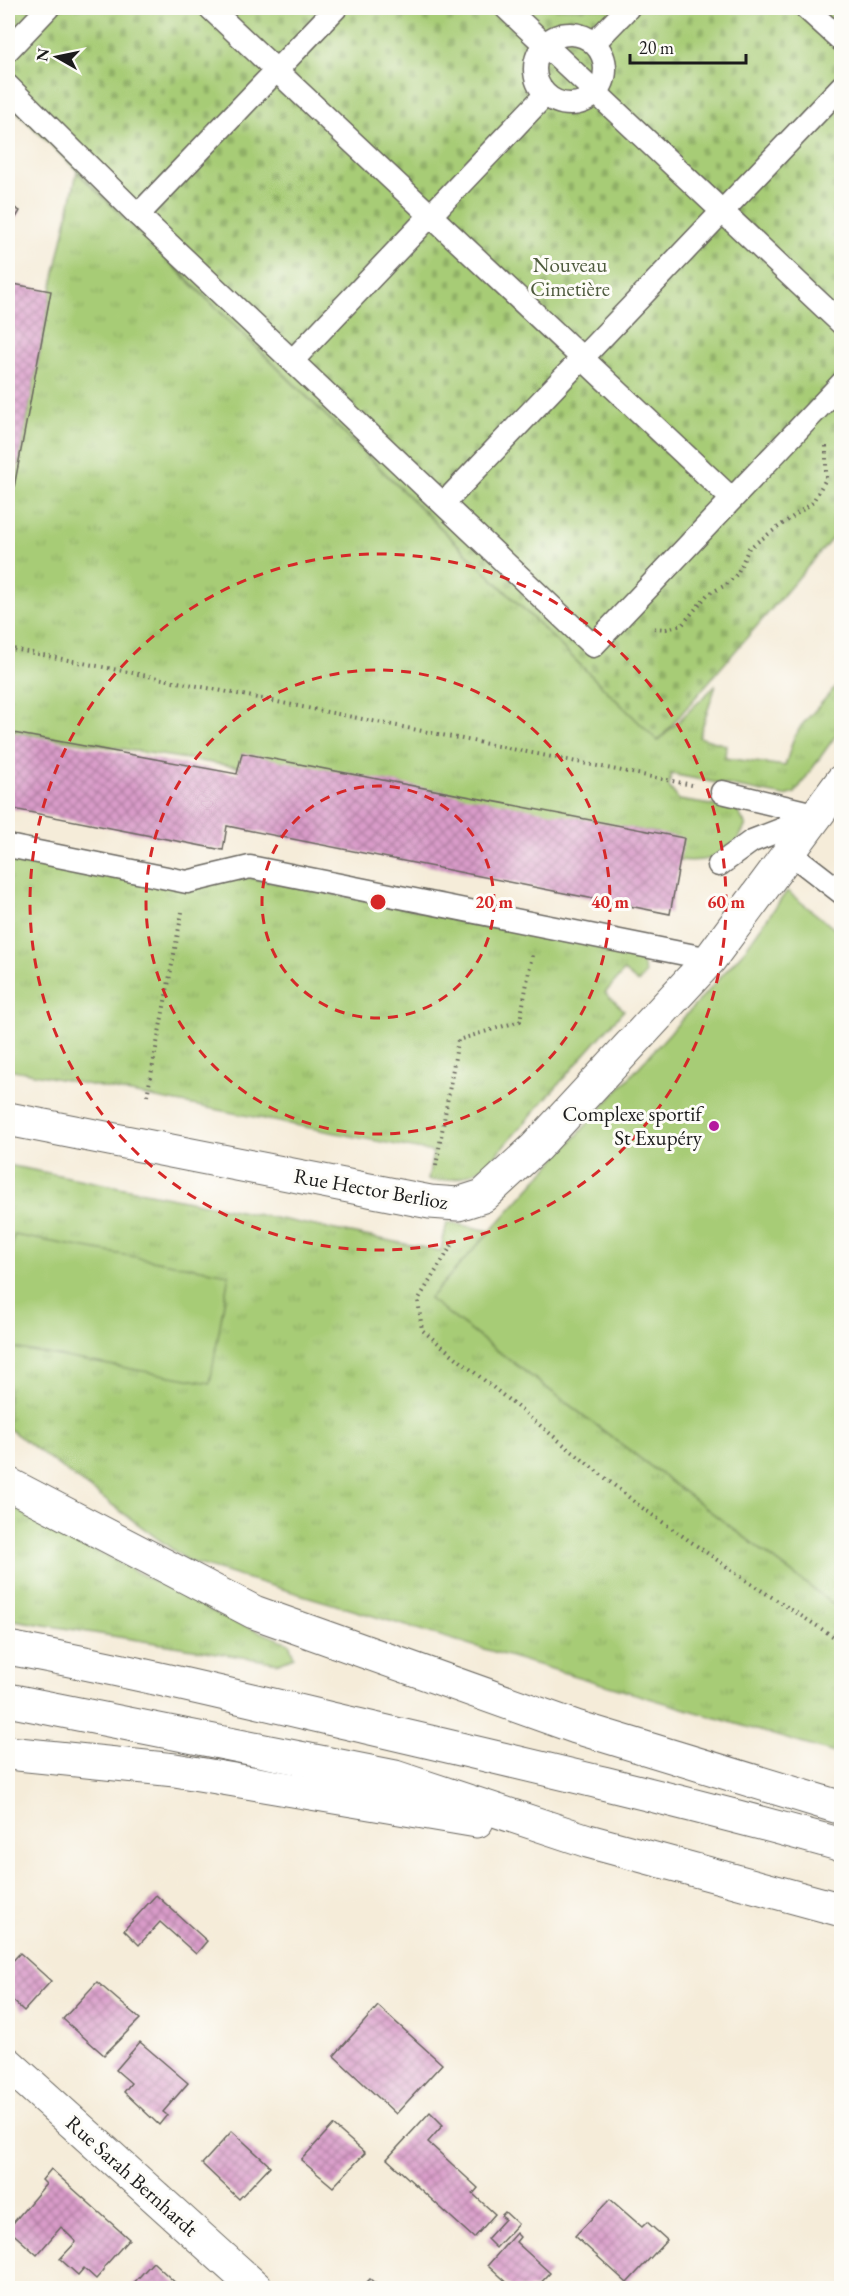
<svg xmlns="http://www.w3.org/2000/svg" width="849" height="2296" viewBox="0 0 849 2296" font-family="'EB Garamond',serif">
	<style>
		.grass { fill: url(#grass-tufts); stroke: #627449; stroke-width: 1.5 }
		.cemetery { fill: url(#cemetery-stones); stroke: #627449; stroke-width: 1.5 }
		.pitch { fill: #a7cc76; stroke: #627449; stroke-width: 1.5 }
		.building { fill: url(#building-cross-hatch) }
		.lines { fill: none; stroke-linecap: round; stroke-linejoin: round }
		.lane-casing { stroke: #68655e; stroke-width: 25 }
		.street-casing { stroke: #68655e; stroke-width: 35 }
		.highway-casing { stroke: #68655e; stroke-width: 35 }
		.path { stroke: #68655e; stroke-width: 4; stroke-dasharray: 1.5 4.5; stroke-linecap: butt }
		.lane { stroke: #fff; stroke-width: 22 }
		.street { stroke: #fff; stroke-width: 33 }
		.highway { stroke: #fff; stroke-width: 33 }
		.ring { fill: none; stroke: #d62828; stroke-width: 3; stroke-dasharray: 10 8 }
		.poi-dot { fill: #b5179e; stroke: #fdfcf7; stroke-width: 2 }
		.labels { text-anchor: middle; stroke-width: 6; stroke-linejoin: round; paint-order: stroke }
		.park-label { font-size: 21px; fill: #4d5a3c; stroke: #fdfcf7 }
		.poi-label { font-size: 21px; fill: #1c1c1c; stroke: #fdfcf7; text-anchor: end }
		.street-label { font-size: 21px; fill: #1c1c1c; stroke: #fdfcf7 }
		.centre { fill: #d62828; stroke: #fdfcf7; stroke-width: 3 }
		.ring-label { font-size: 18px; text-anchor: middle; font-weight: bold; fill: #d62828; stroke: #fdfcf7; stroke-width: 6; stroke-linejoin: round; paint-order: stroke }
	</style>
	<defs>
		<pattern id="grass-tufts" width="24" height="20" patternUnits="userSpaceOnUse" patternTransform="scale(1.5)"><rect width="24" height="20" fill="#a7cc76"/><path d="M3 7l-1-3M5 7V3M7 7l1-3M15 17l-1-3M17 17v-4M19 17l1-3" fill="none" stroke="#8faf66"/></pattern>
		<pattern id="cemetery-stones" width="16" height="16" patternUnits="userSpaceOnUse" patternTransform="scale(1.5)"><rect width="16" height="16" fill="#a7cc76"/><path d="M2 7V4a2 2 0 0 1 4 0v3zM10 15v-3a2 2 0 0 1 4 0v3z" fill="#8faf66"/></pattern>
		<pattern id="building-cross-hatch" width="8" height="8" patternUnits="userSpaceOnUse" patternTransform="scale(1.5)"><rect width="8" height="8" fill="#d99bc9"/><path d="M0 0l8 8M0 8l8-8" fill="none" stroke="#af7ea2"/></pattern>
	</defs>
	<rect width="100%" height="100%" fill="#fdfcf7"/>
	<filter id="ink" filterUnits="userSpaceOnUse"><feTurbulence type="fractalNoise" baseFrequency=".0167" numOctaves="2"/><feDisplacementMap in="SourceGraphic" scale="12" xChannelSelector="R" yChannelSelector="G"/><feConvolveMatrix kernelMatrix="1 2 1 2 8 2 1 2 1" color-interpolation-filters="sRGB"/></filter>
	<filter id="wash" filterUnits="userSpaceOnUse"><feTurbulence type="fractalNoise" baseFrequency=".008" numOctaves="4" result="noise"/><feDisplacementMap in="SourceGraphic" scale="24" xChannelSelector="R" yChannelSelector="G"/><feGaussianBlur stdDeviation="1.35" result="paint"/><feColorMatrix in="noise" values="0 0 0 0 0 0 0 0 0 0 0 0 0 0 0 0 0 1.4 0 .05"/><feComposite in="paint" operator="in"/></filter>
	<g filter="url(#wash)">
		<rect width="100%" height="100%" fill="#f5ecd9"/>
		<!-- grass -->
		<g class="grass">
			<path d="M77,172L658,741L716,685L699,737L726,745L725,758L785,766L793,740L801,726L841,681V728L795,793L784,796L671,774L669,787L679,800L736,809L746,825C742,831 739,841 734,846C721,860 697,862 680,860L658,833L8,731V520L51,291Z"/>
			<path d="M8,854L251,878L627,951C639,957 643,961 645,974L638,983L624,971L605,993L624,1010L488,1164C470,1176 450,1183 428,1180L433,1152L8,1069Z"/>
			<polygon points="8,1165 441,1251 447,1222 490,1231 429,1299 841,1610 841,1755 188,1561 8,1428"/>
			<polygon points="8,1505 225,1618 289,1643 294,1657 279,1663 8,1619"/>
		</g>
		<!-- cemetery -->
		<polygon class="cemetery" points="17,8 841,8 841,528 658,741 8,103 8,17"/>
		<!-- pitch -->
		<g class="pitch">
			<polygon points="787,891 841,934 841,1610 429,1299 743,952"/>
			<polygon points="14,1235 229,1274 210,1383 8,1347 8,1272"/>
		</g>
		<g id="blocks">
			<!-- building -->
			<g class="building">
				<polygon points="8,204 20,211 11,226 8,225"/>
				<polygon points="8,283 51,291 9,514 8,514"/>
				<polygon points="8,732 237,774 242,753 684,838 670,914 227,826 223,850 8,808"/>
				<polygon points="156,1895 207,1941 196,1954 160,1922 139,1945 124,1930"/>
				<polygon points="20,1953 51,1981 24,2011 8,1996 8,1966"/>
				<polygon points="97,1982 140,2019 104,2055 63,2019"/>
				<polygon points="378,2006 442,2064 396,2114 334,2056"/>
				<polygon points="140,2042 188,2083 163,2112 167,2115 159,2125 124,2092 131,2083 116,2070"/>
				<polygon points="430,2112 443,2125 428,2142 478,2188 473,2194 495,2214 474,2238 387,2159"/>
				<polygon points="333,2125 365,2153 333,2187 301,2160"/>
				<polygon points="232,2131 270,2166 239,2199 202,2164"/>
				<polygon points="51,2169 129,2239 104,2267 104,2270 96,2279 84,2268 78,2275 60,2259 76,2242 61,2227 37,2255 8,2229 46,2184 42,2180"/>
				<polygon points="610,2199 642,2227 647,2222 667,2240 627,2283 575,2236"/>
				<polygon points="505,2212 518,2224 496,2248 487,2239 505,2219 501,2216"/>
				<polygon points="516,2233 520,2237 516,2242 550,2273 536,2288 513,2288 488,2265"/>
				<polygon points="153,2262 181,2288 129,2288"/>
				<polygon points="370,2279 381,2288 361,2288"/>
			</g>
		</g>
	</g>
	<g filter="url(#ink)">
		<use href="#blocks" fill-opacity="0" stroke="#68655e" stroke-width="1.5"/>
		<g class="lines">
			<defs>
				<g id="lane">
					<polyline points="210,8 732,499"/>
					<polyline points="506,8 842,324"/>
					<polyline points="806,8 842,41"/>
					<circle cx="570" cy="69" r="35"/>
					<polyline points="594,43 628,8"/>
					<polyline points="8,50 48,8"/>
					<polyline points="8,86 138,215 593,646 842,383"/>
					<polyline points="138,215 336,8"/>
					<polyline points="293,360 545,95"/>
					<polyline points="444,503 842,86"/>
					<polyline points="722,792 818,815"/>
					<polyline points="8,846 187,882 250,867 710,959"/>
					<polyline points="789,852 842,893"/>
					<polyline points="719,865 752,841 816,816"/>
				</g>
				<g id="street">
					<polyline points="8,1119 430,1202 458,1204 483,1196 536,1147 710,959 842,781"/>
					<polyline points="8,2064 256,2288"/>
				</g>
				<g id="highway">
					<polyline points="8,1484 254,1612 576,1727 842,1808"/>
					<path d="M8,1648C128,1670 247,1699 366,1727C525,1764 684,1801 842,1845"/>
					<polyline points="8,1700 395,1777 588,1841 842,1910"/>
					<polyline points="8,1753 175,1770 477,1821"/>
				</g>
			</defs>
			<!-- lane casing -->
			<use href="#lane" class="lane-casing"/>
			<!-- street casing -->
			<use href="#street" class="street-casing"/>
			<!-- highway casing -->
			<use href="#highway" class="highway-casing"/>
			<!-- path -->
			<g class="path">
				<polyline points="654,628 666,629 682,625 708,594 726,585 737,574 749,548 812,503 826,479 826,446"/>
				<polyline points="8,648 692,785"/>
				<polyline points="147,1096 182,912"/>
				<polyline points="436,1166 458,1040 520,1021 532,955"/>
				<polyline points="455,1240 418,1300 422,1330 641,1507 753,1585 842,1642"/>
				<polyline points="501,2288 502,2288"/>
			</g>
			<!-- lane -->
			<use href="#lane" class="lane"/>
			<!-- street -->
			<use href="#street" class="street"/>
			<!-- highway -->
			<use href="#highway" class="highway"/>
		</g>
	</g>
	<!-- distance rings -->
	<g class="ring">
		<circle cx="378" cy="902" r="116"/>
		<circle cx="378" cy="902" r="232"/>
		<circle cx="378" cy="902" r="348"/>
	</g>
	<!-- markers -->
	<circle class="poi-dot" cx="714" cy="1126" r="6"/>
	<g class="labels">
		<!-- park labels -->
		<g class="park-label">
			<text x="570" y="272">Nouveau<tspan x="570" dy="24">Cimetière</tspan></text>
		</g>
		<!-- poi labels -->
		<g class="poi-label">
			<text x="702" y="1121">Complexe sportif<tspan x="702" dy="24">St Exupéry</tspan></text>
		</g>
		<!-- street labels -->
		<g class="street-label">
			<text transform="translate(371 1189) rotate(10)" y="7">Rue Hector Berlioz</text>
			<text transform="translate(132 2176) rotate(42)" y="7">Rue Sarah Bernhardt</text>
		</g>
	</g>
	<circle cx="378" cy="902" r="9" class="centre"/>
	<g class="ring-label">
		<text x="494" y="908">20 m</text>
		<text x="610" y="908">40 m</text>
		<text x="726" y="908">60 m</text>
	</g>
	<!-- margin -->
	<rect width="849" height="2296" fill="none" stroke="#fdfcf7" stroke-width="30"/>
	<!-- north arrow -->
	<g transform="translate(57 57) rotate(279)" stroke="#fdfcf7" stroke-width="4.5" paint-order="stroke">
	<path d="M0-4.5L10 22L0 15L-10 22Z" fill="#1c1c1c"/>
	<text y="-9" font-size="16" font-weight="bold" text-anchor="middle" fill="#1c1c1c">N</text>
	</g>
	<!-- scale -->
	<path d="M630 54v9h116v-9" fill="none" stroke="#1c1c1c" stroke-width="3"/>
	<text x="639" y="54" font-size="18" fill="#1c1c1c" stroke="#fdfcf7" stroke-width="4.5" paint-order="stroke">20 m</text>
</svg>
